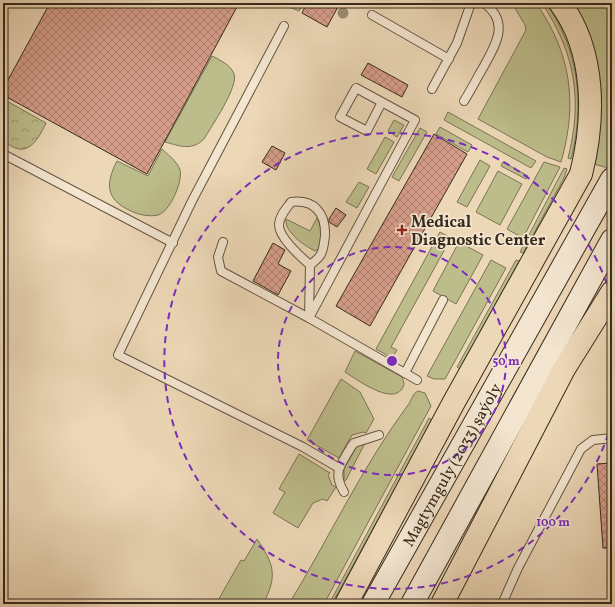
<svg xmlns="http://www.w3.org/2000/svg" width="615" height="607" viewBox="0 0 615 607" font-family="Vollkorn,serif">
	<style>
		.green { fill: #bdbd8b; stroke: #7a7454 }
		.forest { fill: url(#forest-crowns); stroke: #7a7454 }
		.building { fill: url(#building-cross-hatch); stroke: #362a1c }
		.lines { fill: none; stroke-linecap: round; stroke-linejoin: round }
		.lane-casing { stroke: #645542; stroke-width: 10 }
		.secondary-casing { stroke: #362a1c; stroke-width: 24 }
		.primary-casing { stroke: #362a1c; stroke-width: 24 }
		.lane { stroke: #f3e5d0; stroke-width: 8 }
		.secondary { stroke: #f3e5d0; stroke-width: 22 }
		.primary { stroke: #ecd7b6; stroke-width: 22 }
		.tree { fill: #9b8c71 }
		.ring { fill: none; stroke: #7b2cbf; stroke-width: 2; stroke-dasharray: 7 5 }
		.poi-dot { fill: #8f2418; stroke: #f3e5d0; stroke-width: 1.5 }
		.labels { text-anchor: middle; stroke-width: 3.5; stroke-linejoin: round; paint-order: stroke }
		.poi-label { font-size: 16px; font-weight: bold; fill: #362a1c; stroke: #f3e5d0; text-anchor: start }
		.street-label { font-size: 16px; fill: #362a1c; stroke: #f3e5d0 }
		.centre { fill: #7b2cbf; stroke: #f3e5d0; stroke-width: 2 }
		.ring-label { font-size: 12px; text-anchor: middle; font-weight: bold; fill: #7b2cbf; stroke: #f3e5d0; stroke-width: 3.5; stroke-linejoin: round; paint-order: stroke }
	</style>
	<defs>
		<pattern id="forest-crowns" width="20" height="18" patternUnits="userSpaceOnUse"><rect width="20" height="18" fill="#bdbd8b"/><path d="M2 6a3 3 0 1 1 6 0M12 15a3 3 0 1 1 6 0" fill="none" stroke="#9a9a71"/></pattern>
		<pattern id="building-cross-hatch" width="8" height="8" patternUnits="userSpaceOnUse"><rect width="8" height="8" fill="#d69d8a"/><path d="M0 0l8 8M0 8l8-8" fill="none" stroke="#ae8070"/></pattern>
	</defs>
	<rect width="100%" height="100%" fill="#ecd7b6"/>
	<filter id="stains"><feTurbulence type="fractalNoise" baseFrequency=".005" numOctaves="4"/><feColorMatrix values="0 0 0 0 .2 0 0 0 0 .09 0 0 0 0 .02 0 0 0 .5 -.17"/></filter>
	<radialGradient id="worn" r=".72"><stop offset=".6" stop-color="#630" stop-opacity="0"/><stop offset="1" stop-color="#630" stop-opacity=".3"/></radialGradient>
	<!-- green -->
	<g class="green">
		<polygon points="288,3 304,3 299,11 287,6"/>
		<path d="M512,3H536C571,53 578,103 561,162L547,157L478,119L526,30L525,25Z"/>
		<path d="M542,3H546C579,50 585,104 571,159L568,158C583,100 575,53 542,3Z"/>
		<path d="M573,3L612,4V169L594,164C601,129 605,95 596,60C591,41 580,22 573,3Z"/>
		<path d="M212,56C220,60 231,65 234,74C239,86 211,127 204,139C192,151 180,146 165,142Z"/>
		<polygon points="448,112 536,161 531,168 444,120"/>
		<polygon points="394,120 404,125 397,137 388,131"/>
		<polygon points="440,127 472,145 468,152 436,134"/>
		<polygon points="420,128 427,132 399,181 392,177"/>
		<polygon points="385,137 394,142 376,174 367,169"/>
		<path d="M162,149C168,155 177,161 180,170C183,181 170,212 158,215C150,217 139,215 131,211C106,200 105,184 117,161L148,176Z"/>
		<polygon points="480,160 490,166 467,207 457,202"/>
		<polygon points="503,162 528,176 526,179 501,166"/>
		<polygon points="544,162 560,167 523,238 507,229"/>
		<polygon points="564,168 567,169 564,178 523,253 520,252"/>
		<polygon points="498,171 522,184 500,225 476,212"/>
		<polygon points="359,182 369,187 357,208 346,202"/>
		<path d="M317,218C322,227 322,238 320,248L315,251C305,246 284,232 286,219L310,231Z"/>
		<polygon points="440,232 451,238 391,347 397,350 392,358 376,349"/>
		<polygon points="459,242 483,255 456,304 433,291"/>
		<polygon points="491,260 506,268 445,379 434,379 427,376"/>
		<polygon points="516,260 519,261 460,369 457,367"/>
		<path d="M355,351L402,377C404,382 405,385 402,389C391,405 356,379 345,372Z"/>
		<polygon points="341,379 360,392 374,419 366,433 363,432 352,435 339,458 307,440"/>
		<path d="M418,391L425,393L431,406L324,604H289C329,538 362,467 408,405C412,400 412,394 418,391Z"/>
		<polygon points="429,418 432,420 332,604 329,604"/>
		<polygon points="366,441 346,480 344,481 344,469 357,446"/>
		<polygon points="299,454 330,473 328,475 332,485 336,487 327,501 323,499 313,503 298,528 273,513 285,492 279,489"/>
		<path d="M257,539C274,564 278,576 263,604H216L241,560L244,561Z"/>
	</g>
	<!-- forest -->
	<path class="forest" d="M3,99L46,123C36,144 25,160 3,140Z"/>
	<!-- building -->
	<g class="building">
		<polygon points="50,3 239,3 147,174 3,95 3,89"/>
		<polygon points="307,3 340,3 327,27 302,13"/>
		<polygon points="368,63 408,85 402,97 361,75"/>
		<polygon points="434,134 467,154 370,326 336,306"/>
		<polygon points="272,146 285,153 276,170 262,162"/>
		<polygon points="336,208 346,215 337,227 329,222 329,219"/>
		<polygon points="273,243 285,250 278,264 291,271 278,295 253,281"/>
		<polygon points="612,463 612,548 603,548 597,464"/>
	</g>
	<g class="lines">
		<defs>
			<g id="lane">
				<polyline points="372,15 449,59"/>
				<polyline points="284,26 192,201 118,355 303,447 339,468"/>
				<polyline points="432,89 457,43 471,3"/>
				<path d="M464,101C471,90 477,78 484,66C496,44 510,22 484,3"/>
				<polyline points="382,102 367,131 340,117 356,88 415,120 309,318 417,380"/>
				<polyline points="3,154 173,243"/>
				<path d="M223,242L218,257L221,271L309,318L310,265C314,262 319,258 321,254C324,248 324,242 325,236C326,213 314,199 291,202C286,209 280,215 279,224C278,237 301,257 310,265"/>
				<polyline points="405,373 443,300"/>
				<path d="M344,492C332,472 341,465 351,447L354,443L379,435"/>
				<polyline points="502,604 518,568 581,449 593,440 612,438"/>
			</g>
			<g id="secondary">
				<path id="s1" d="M373,604L612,179"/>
				<polyline points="412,604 612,240"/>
			</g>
			<g id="primary">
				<path d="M346,604L454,402L581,174C595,119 596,51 560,3"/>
				<polyline points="442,604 564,369 612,292"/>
			</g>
		</defs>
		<!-- lane casing -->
		<use href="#lane" class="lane-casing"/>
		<!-- secondary casing -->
		<use href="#secondary" class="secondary-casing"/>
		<!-- primary casing -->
		<use href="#primary" class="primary-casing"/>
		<!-- lane -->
		<use href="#lane" class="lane"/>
		<!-- secondary -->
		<use href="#secondary" class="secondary"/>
		<!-- primary -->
		<use href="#primary" class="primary"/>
	</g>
	<!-- trees -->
	<circle class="tree" cx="343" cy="13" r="5.5"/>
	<!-- distance rings -->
	<g class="ring">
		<circle cx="392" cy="361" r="114"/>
		<path d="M612 422A228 228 0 1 1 612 300"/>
	</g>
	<!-- markers -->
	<path class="poi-dot" d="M400 224h4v4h4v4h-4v4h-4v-4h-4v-4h4z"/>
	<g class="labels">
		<!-- poi labels -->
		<g class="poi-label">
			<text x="411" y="227">Medical<tspan x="411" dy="18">Diagnostic Center</tspan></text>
		</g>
		<!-- street labels -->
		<g class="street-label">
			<text dy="6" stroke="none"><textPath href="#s1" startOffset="160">Magtymguly (2033) şaýoly</textPath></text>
		</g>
	</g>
	<circle cx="392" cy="361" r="6" class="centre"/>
	<g class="ring-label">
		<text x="506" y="365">50 m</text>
		<text x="553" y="526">100 m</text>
	</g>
	<!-- margin -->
	<rect width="615" height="607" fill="none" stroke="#ecd7b6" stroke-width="16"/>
	<rect x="4" y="4" width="607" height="599" fill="none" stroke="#362a1c" stroke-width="2"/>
	<rect x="8" y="8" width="599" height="591" fill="none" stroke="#362a1c"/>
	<rect width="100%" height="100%" filter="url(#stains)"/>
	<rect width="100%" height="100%" fill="url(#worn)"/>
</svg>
